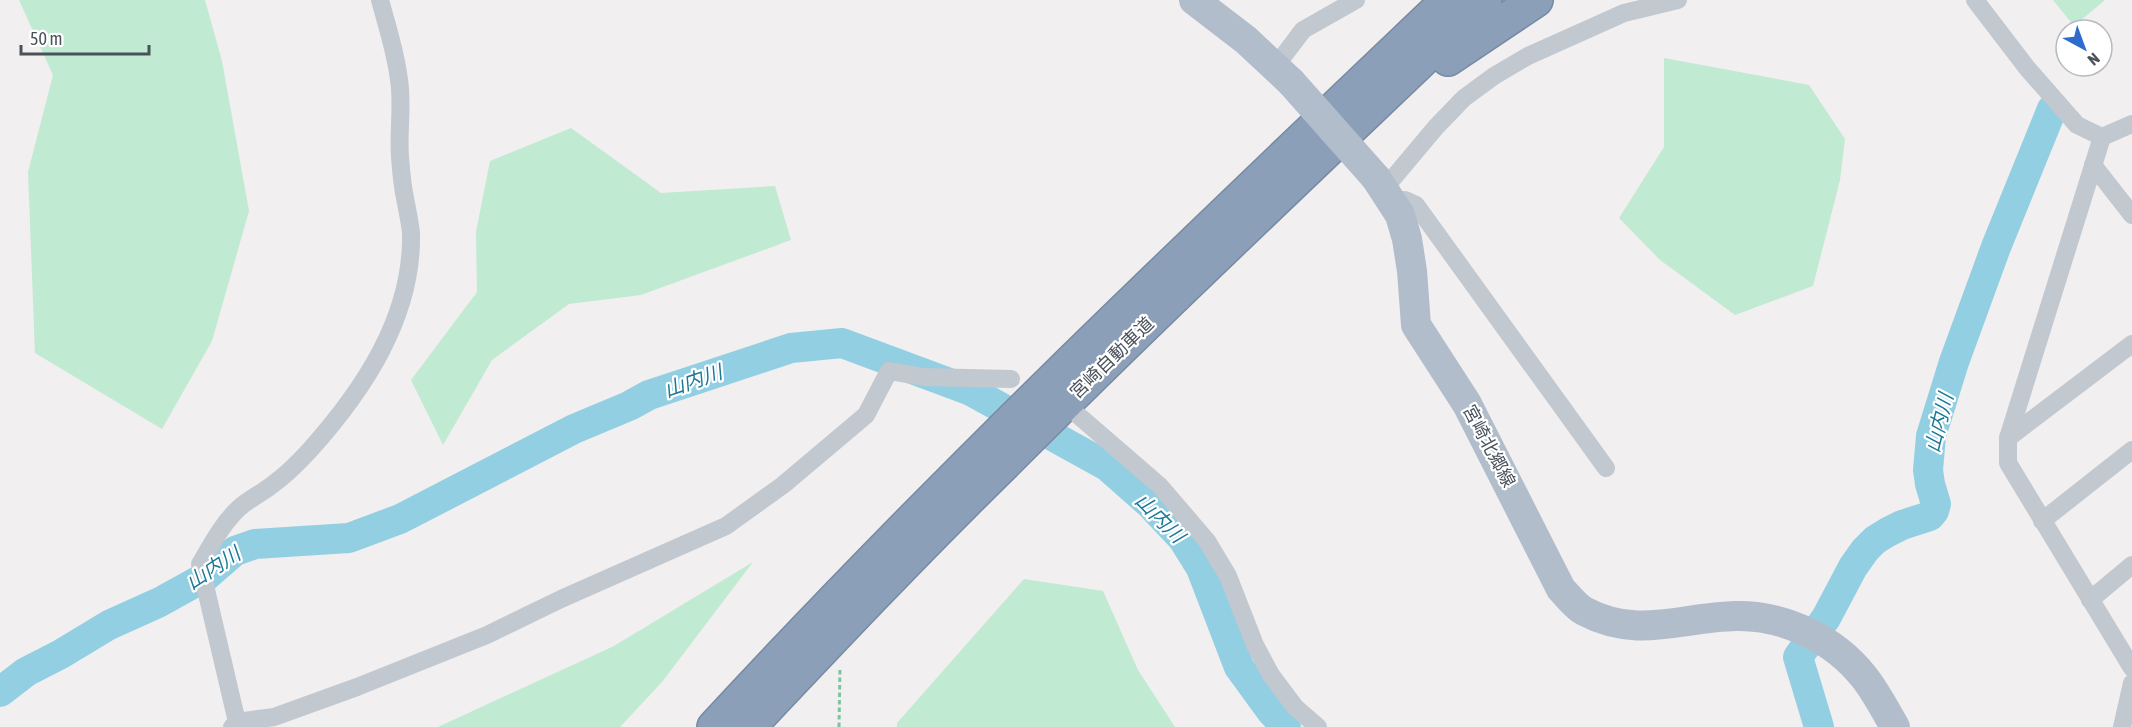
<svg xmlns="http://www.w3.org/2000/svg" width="2132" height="727" viewBox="0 0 2132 727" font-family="'Asap Condensed','Noto Sans JP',sans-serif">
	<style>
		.green { fill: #c1ead3 }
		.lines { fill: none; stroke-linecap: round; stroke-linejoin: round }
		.river { stroke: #93cfe2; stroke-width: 30 }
		.highway-casing { stroke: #778aa3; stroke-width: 36 }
		.path { stroke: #7dc4a4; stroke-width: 3; stroke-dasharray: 4.5 3; stroke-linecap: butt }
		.street { stroke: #c1c8cf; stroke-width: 18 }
		.primary { stroke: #b1bdca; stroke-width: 30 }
		.highway { stroke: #8b9fb8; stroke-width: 33 }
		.primary-bridge { stroke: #b1bdca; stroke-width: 30 }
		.labels { text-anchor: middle; stroke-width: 4.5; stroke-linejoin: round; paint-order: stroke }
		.street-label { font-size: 18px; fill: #49515a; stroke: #fff }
		.water-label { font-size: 20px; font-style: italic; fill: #1c7a99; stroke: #fff }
	</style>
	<rect width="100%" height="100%" fill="#f1efef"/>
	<!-- green -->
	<g class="green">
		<polygon points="19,0 205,0 222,61 249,211 212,341 162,429 35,353 28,172 53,75"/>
		<polygon points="2053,0 2105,0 2074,26"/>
		<polygon points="1664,58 1809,85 1845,139 1840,180 1813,286 1735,315 1660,260 1619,218 1664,147"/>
		<polygon points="571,128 661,193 775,186 791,240 641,295 569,304 492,360 443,445 411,380 477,292 476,232 490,161"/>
		<polygon points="753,562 662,682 620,727 438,727 614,646"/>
		<polygon points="1024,579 1103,591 1138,670 1175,727 897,727 897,723"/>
	</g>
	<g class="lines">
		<!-- river -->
		<g class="river">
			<polyline points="0,692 26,672 61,654 109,625 160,602 205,577 235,551 255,544 349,538 400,519 574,429 629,406 649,395 791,348 842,343 971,391 1107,466 1150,504 1183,539 1201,568 1239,667 1271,711 1286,727"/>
			<polyline points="1819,727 1798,657 1826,618 1853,567 1865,550 1875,540 1888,532 1902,525 1930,516 1934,511 1936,504 1930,484 1928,470 1931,436 1954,362 1996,247 2052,109"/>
		</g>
		<defs>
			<g id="highway">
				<polyline points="1448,59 1536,0"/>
				<path d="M714,727C948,474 1198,238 1448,0"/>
				<path d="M749,727C833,638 918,548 1006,462C1163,305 1325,153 1485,0"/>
			</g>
		</defs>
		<!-- highway casing -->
		<use href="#highway" class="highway-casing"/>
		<!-- path -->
		<polyline class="path" points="839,727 840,667"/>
		<!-- street -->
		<g class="street">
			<polyline points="1975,0 2027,68 2077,125 2102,137"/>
			<polyline points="1275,67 1303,30 1356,0"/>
			<polyline points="2132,124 2102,137 2008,438 2008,463 2132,668"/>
			<polyline points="2093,165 2132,215"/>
			<polyline points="1384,189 1436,127 1464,98 1494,76 1528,56 1624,13 1678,0"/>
			<polyline points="1392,201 1405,200 1416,205 1606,468"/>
			<polyline points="1079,416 1160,486 1207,541 1228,576 1255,645 1271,675 1295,707 1318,727"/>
			<polyline points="2008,438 2132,344"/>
			<polyline points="2042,521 2132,450"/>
			<polyline points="2090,600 2132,565"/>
			<path d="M237,722L200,564C212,544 222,524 239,508C249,499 262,493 272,485C286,475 298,463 309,451C363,391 413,317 411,233C410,222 407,209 405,198C402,184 401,170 400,157C398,131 403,105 399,80C396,53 387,26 380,0"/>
			<polyline points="232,727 237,722 274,717 357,687 487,635 561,599 726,526 783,485 866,415 889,371 924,377 1011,379"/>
			<polyline points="2122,727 2132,683"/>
		</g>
		<!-- primary -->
		<g class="primary">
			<polyline points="1194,0 1246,40 1291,82"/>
			<path d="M1376,178L1400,215L1407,239L1412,271L1416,325L1467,404L1561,589C1568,596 1575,606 1584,611C1638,640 1681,617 1736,616C1784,615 1834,639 1864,677C1876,692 1885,710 1895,727"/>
		</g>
		<!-- highway -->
		<use href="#highway" class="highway"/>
		<!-- primary-bridge -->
		<polyline class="primary-bridge" points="1291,82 1376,178"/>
	</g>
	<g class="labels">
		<!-- street labels -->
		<g class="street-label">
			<text transform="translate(1112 358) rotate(-44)" y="6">宮崎自動車道</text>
			<text transform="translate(1489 446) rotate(62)" y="6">宮崎北郷線</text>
		</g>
		<!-- water labels -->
		<g class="water-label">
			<text transform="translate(693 381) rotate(-19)" y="7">山内川</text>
			<text transform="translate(1939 423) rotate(-76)" y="7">山内川</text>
			<text transform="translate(1160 518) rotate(45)" y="7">山内川</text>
			<text transform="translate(213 568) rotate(-33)" y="7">山内川</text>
		</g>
	</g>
	<!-- north arrow -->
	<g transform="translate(2084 48) rotate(139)"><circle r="28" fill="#ffffff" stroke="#b6b9bd" stroke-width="1.5"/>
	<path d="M0-4.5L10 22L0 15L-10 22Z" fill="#2d6ccc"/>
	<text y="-9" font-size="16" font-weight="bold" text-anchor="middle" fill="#49515a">N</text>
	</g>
	<!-- scale -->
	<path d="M21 45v9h128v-9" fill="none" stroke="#49515a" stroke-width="3"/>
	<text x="30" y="45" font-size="18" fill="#49515a" stroke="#ffffff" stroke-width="4.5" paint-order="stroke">50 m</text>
</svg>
